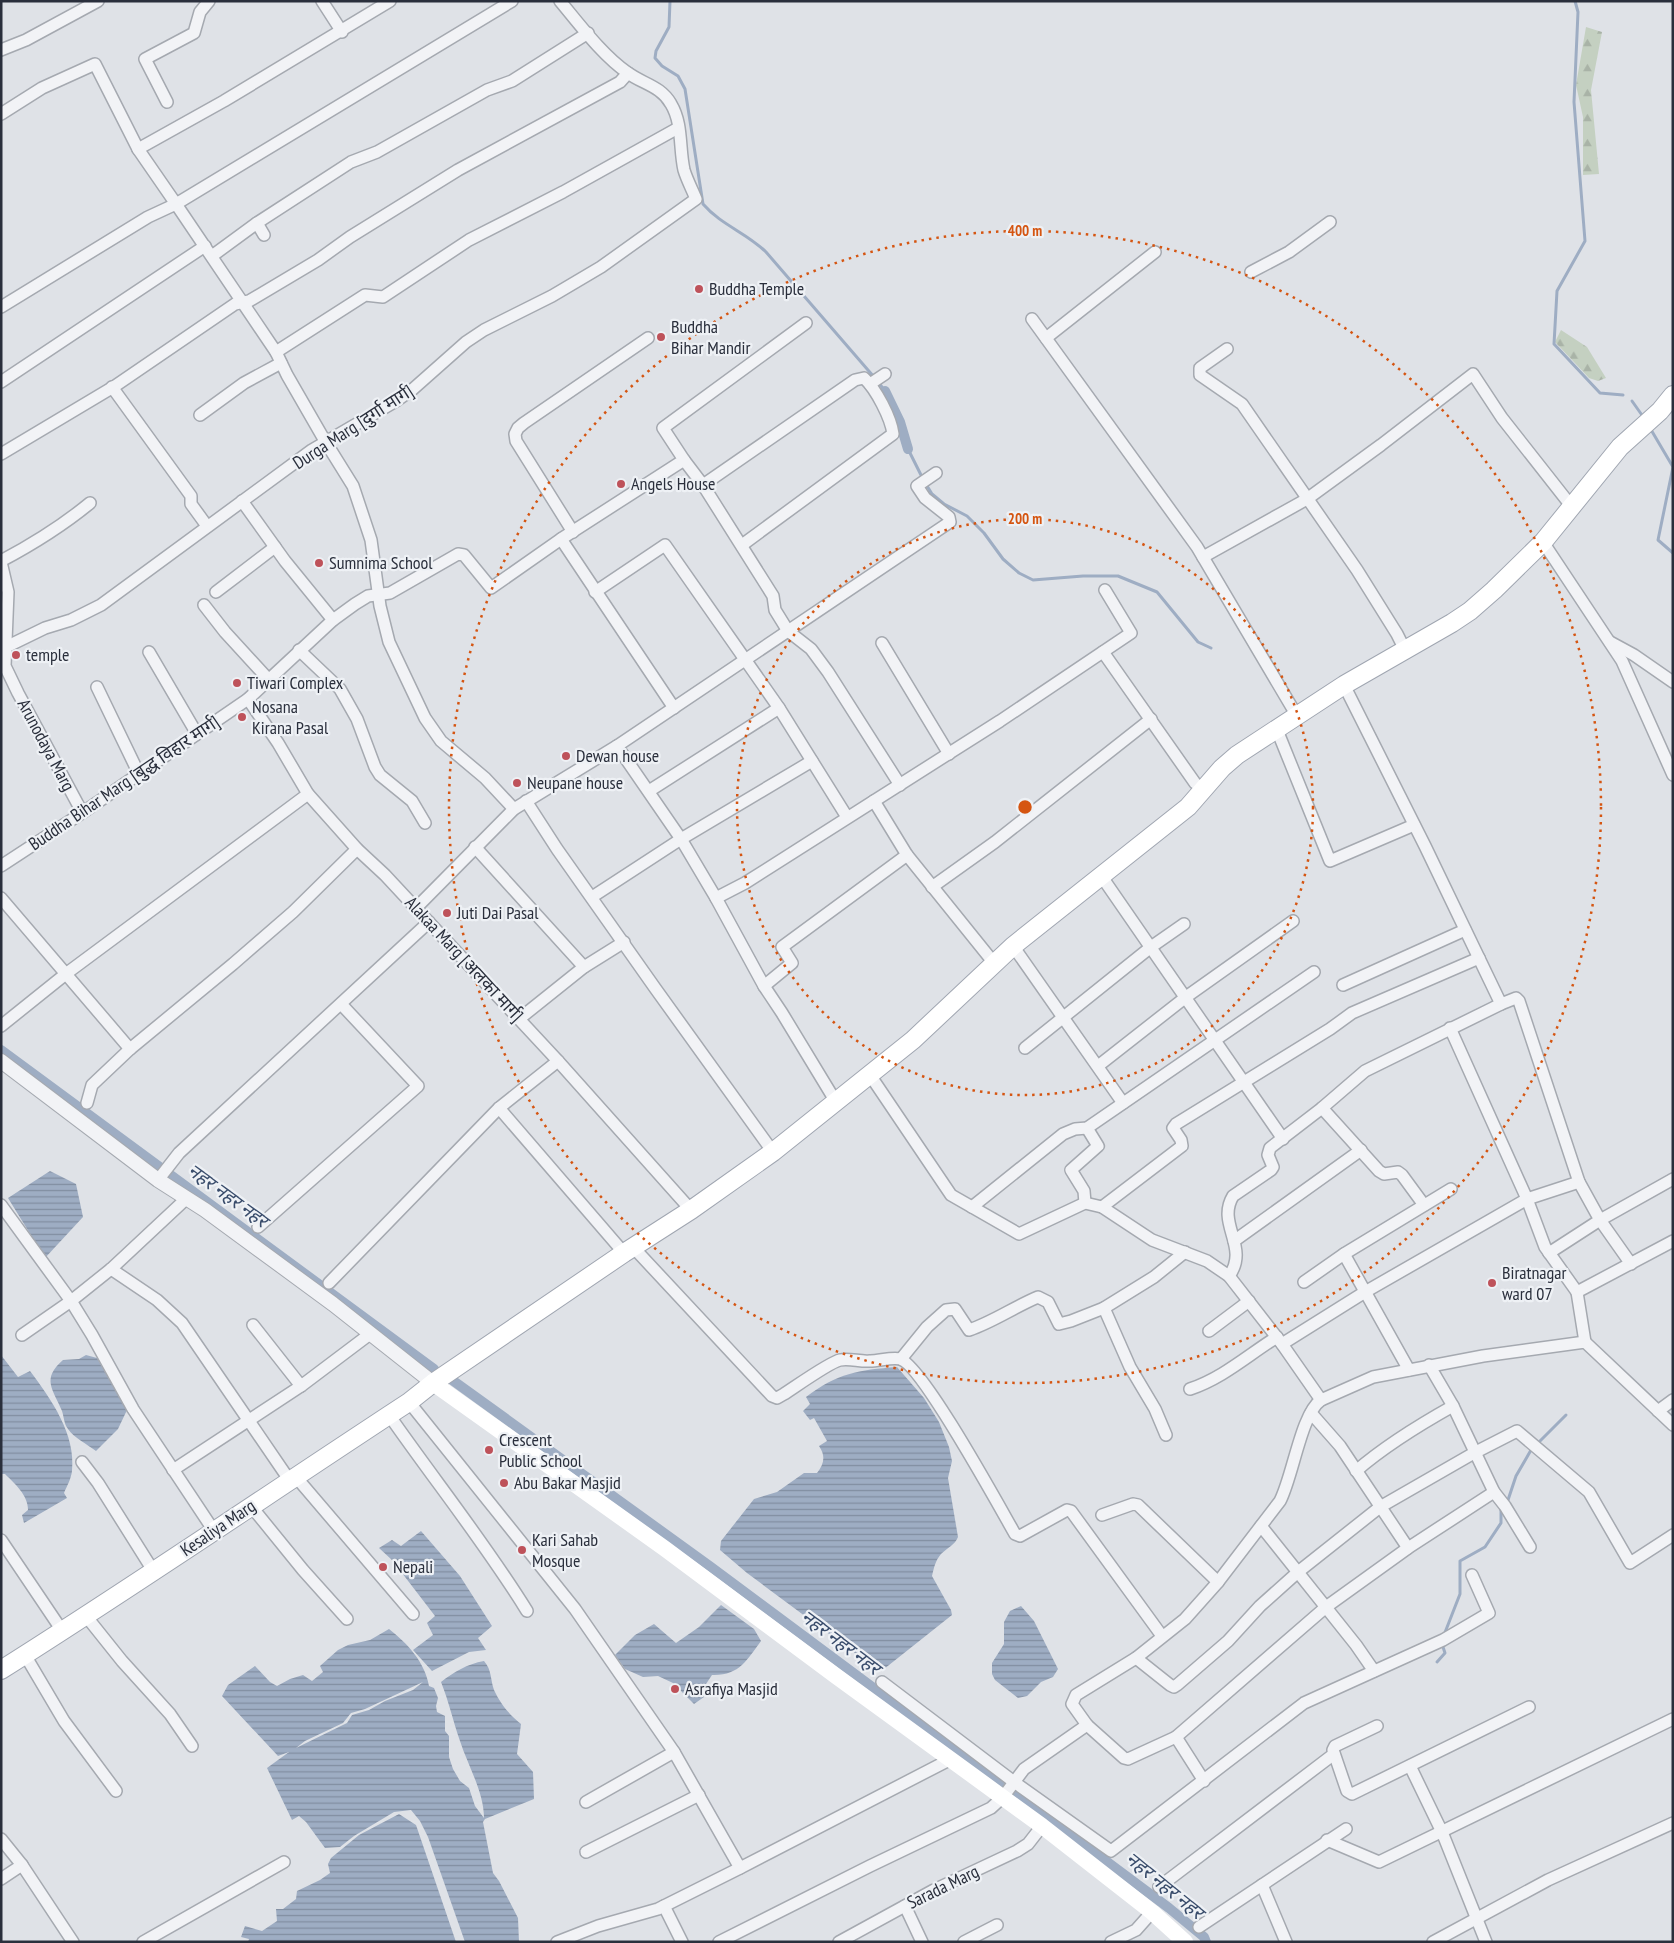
<svg xmlns="http://www.w3.org/2000/svg" width="1674" height="1943" viewBox="0 0 1674 1943" font-family="'PT Sans Narrow','Noto Sans Devanagari',sans-serif">
	<style>
		.forest { fill: url(#forest-firs) }
		.water { fill: url(#water-rules); fill-rule: evenodd }
		.lines { fill: none; stroke-linecap: round; stroke-linejoin: round }
		.stream { stroke: #9eadc3; stroke-width: 3 }
		.canal { stroke: #9eadc3; stroke-width: 10 }
		.minor-casing { stroke: #a5a9b0; stroke-width: 14 }
		.tertiary-casing { stroke: #a5a9b0; stroke-width: 16 }
		.primary-casing { stroke: #a0a6b1; stroke-width: 20 }
		.minor { stroke: #f2f3f6; stroke-width: 11 }
		.tertiary { stroke: #f2f3f6; stroke-width: 14 }
		.secondary { stroke: #fff; stroke-width: 16 }
		.primary { stroke: #fff; stroke-width: 18 }
		.ring { fill: none; stroke: #d55511; stroke-width: 2.5; stroke-dasharray: 2.5 5 }
		.poi-dot { fill: #be525a; stroke: #eef1f5; stroke-width: 2 }
		.labels { text-anchor: middle; stroke-width: 4.5; stroke-linejoin: round; paint-order: stroke }
		.poi-label { font-size: 18px; fill: #2a2f3c; stroke: #eef1f5; text-anchor: start }
		.street-label { font-size: 18px; fill: #2a2f3c; stroke: #eef1f5 }
		.water-label { font-size: 19px; font-style: italic; fill: #394c6b; stroke: #eef1f5 }
		.centre { fill: #d55511; stroke: #eef1f5; stroke-width: 2.5 }
		.ring-label { font-size: 15px; text-anchor: middle; font-weight: bold; fill: #d55511; stroke: #eef1f5; stroke-width: 4.5; stroke-linejoin: round; paint-order: stroke }
	</style>
	<defs>
		<pattern id="forest-firs" width="22" height="20" patternUnits="userSpaceOnUse" patternTransform="scale(1.25)"><rect width="22" height="20" fill="#c4d0c1"/><path d="M5 1l3.5 6h-7zM16 11l3.5 6h-7z" fill="#a9b3a7"/></pattern>
		<pattern id="water-rules" width="6" height="5" patternUnits="userSpaceOnUse" patternTransform="scale(1.25)"><rect width="6" height="5" fill="#9eadc3"/><path d="M0 2.5h6" fill="none" stroke="#818da0"/></pattern>
	</defs>
	<rect width="100%" height="100%" fill="#dfe2e7"/>
	<!-- forest -->
	<g class="forest">
		<polygon points="1586,27 1602,32 1591,90 1599,174 1583,175 1583,117 1576,85"/>
		<polygon points="1561,330 1587,347 1606,378 1598,381 1589,378 1555,342"/>
	</g>
	<!-- water -->
	<g class="water">
		<polygon points="50,1171 76,1184 83,1217 45,1258 8,1198"/>
		<path d="M1,1355L18,1377L30,1371C51,1399 76,1434 72,1471C71,1479 67,1486 64,1493L67,1498L24,1523L22,1515L28,1510C28,1495 15,1484 5,1474H1Z"/>
		<path d="M86,1355L97,1358L127,1410L118,1429L96,1451C87,1444 74,1438 68,1429C64,1424 64,1417 62,1411C53,1389 41,1379 63,1360L79,1359Z"/>
		<path d="M897,1367L924,1398L939,1422L949,1447L952,1461L948,1478L958,1537C955,1545 947,1548 941,1554C935,1561 934,1568 932,1576L951,1610L952,1615L884,1669L871,1665L747,1573L720,1550L721,1541L754,1499L777,1492L804,1473H817C824,1464 826,1456 819,1446L827,1441L814,1418L810,1420L803,1411L810,1404L806,1397C838,1373 858,1370 897,1367Z"/>
		<polygon points="421,1531 460,1576 492,1626 478,1638 486,1650 469,1652 432,1671 413,1650 433,1635 427,1623 435,1616 392,1560 379,1548 392,1540 401,1546"/>
		<path d="M721,1605L754,1629L761,1641C747,1660 739,1676 712,1675L704,1687V1697L694,1704L673,1683L658,1676L643,1677L625,1669L615,1655L635,1635L654,1624L676,1643L699,1627Z"/>
		<polygon points="1021,1606 1034,1621 1058,1669 1053,1677 1041,1682 1027,1696 1018,1698 995,1680 992,1674 992,1663 1004,1644 1004,1622 1010,1611"/>
		<path d="M389,1629C407,1643 425,1662 429,1686L434,1688L438,1698L436,1706L437,1712L445,1716V1731L449,1736V1757L453,1769L460,1781L469,1788L475,1806L484,1818C484,1792 468,1766 460,1741C453,1721 449,1702 441,1682C454,1672 467,1664 484,1661C492,1670 490,1679 494,1690C501,1705 509,1714 521,1724L517,1754L533,1772L534,1799L485,1819L483,1822L493,1873L499,1881L518,1918L519,1942H465L428,1837L420,1821L411,1810L394,1812L354,1836L340,1847L325,1848L306,1822L299,1816L292,1820L267,1768L289,1752L278,1756L222,1696L228,1685L255,1666L270,1682L277,1686L290,1679L303,1675L312,1681L323,1672L320,1666L338,1650L348,1645L370,1640ZM423,1682L413,1690L385,1701L369,1710L352,1715L347,1723L296,1748L305,1741L343,1723L351,1713L365,1709Z"/>
		<polygon points="399,1814 416,1825 456,1942 248,1942 249,1939 241,1937 245,1926 262,1931 277,1921 276,1909 283,1909 296,1899 297,1891 320,1880 330,1873 328,1864 331,1858 359,1835"/>
	</g>
	<g class="lines">
		<!-- stream -->
		<g class="stream">
			<path d="M670,1L669,27L656,51L655,58L662,66L678,76L685,89L703,204C721,225 747,233 766,252L874,377"/>
			<polyline points="1575,1 1578,12 1574,102 1585,241 1557,291 1554,344 1600,393 1623,395"/>
			<polyline points="878,382 885,391"/>
			<polyline points="1632,401 1644,418"/>
			<polyline points="1650,428 1673,467 1658,540 1673,553"/>
			<polyline points="908,449 924,481 932,494 944,504 967,516 984,533 1003,559 1019,573 1033,580 1083,576 1118,576 1157,592 1198,642 1211,648"/>
			<polyline points="1540,1441 1566,1415"/>
			<polyline points="1508,1500 1516,1476 1531,1450"/>
			<polyline points="1444,1635 1460,1594 1460,1561 1485,1547 1501,1523 1501,1507"/>
			<polyline points="1437,1662 1445,1653 1442,1644"/>
		</g>
		<!-- canal -->
		<g class="canal">
			<polyline points="885,391 900,422 908,449"/>
			<polyline points="1,1050 434,1369"/>
			<polyline points="448,1377 711,1567 1169,1908 1204,1937 1206,1942"/>
		</g>
		<defs>
			<g id="minor">
				<polyline points="322,1 342,32"/>
				<polyline points="1,50 26,40 98,1"/>
				<polyline points="167,102 145,59 194,33 200,12 209,1"/>
				<polyline points="1,114 42,88 95,64 138,149 176,204 512,1"/>
				<polyline points="138,149 224,101 390,1"/>
				<polyline points="257,223 264,235"/>
				<polyline points="212,256 257,223 351,162 377,152 487,90 512,81 588,33"/>
				<polyline points="1251,272 1289,252 1330,222"/>
				<polyline points="1,307 148,217 176,204 276,352 287,375 325,441 353,486 371,540 380,606 389,642 425,718 441,741 485,778 514,809"/>
				<polyline points="1032,319 1197,547 1297,716"/>
				<polyline points="1046,338 1155,252"/>
				<polyline points="1227,349 1200,368 1200,375 1242,404 1357,570 1397,634 1405,650"/>
				<polyline points="276,352 365,295 383,297 469,240 563,192 678,128"/>
				<polyline points="1,382 205,246"/>
				<polyline points="870,384 885,374"/>
				<polyline points="112,387 191,496 191,504 207,526"/>
				<polyline points="200,415 244,383 281,363"/>
				<polyline points="1,454 115,386 235,304 249,301 318,260 350,237 458,170 620,82 628,73"/>
				<path d="M684,460L703,485L855,380L864,378C876,389 891,418 893,434L742,545"/>
				<polyline points="703,485 773,596 775,610 788,631 811,649 828,672 900,785"/>
				<polyline points="242,501 285,561 333,620"/>
				<polyline points="573,532 516,441 515,434 518,428 524,423 648,338"/>
				<polyline points="561,539 674,708"/>
				<polyline points="1543,542 1622,661 1673,775"/>
				<polyline points="1203,557 1307,499 1381,445 1473,374 1502,418 1572,507"/>
				<path d="M1,561C33,544 62,526 90,503"/>
				<polyline points="1,562 8,592 5,666 18,693 82,812"/>
				<polyline points="216,592 275,547"/>
				<polyline points="595,592 665,545 779,708 847,817"/>
				<polyline points="204,605 225,632 269,680"/>
				<polyline points="1610,642 1634,655 1673,682"/>
				<polyline points="882,643 949,754"/>
				<path d="M6,647L45,628L71,620L101,605L312,450L396,401L413,389L466,342L484,330L552,296L601,267L696,199C692,189 687,180 684,170C679,148 683,124 671,104C661,86 643,84 628,73C603,56 580,25 560,1"/>
				<polyline points="299,650 340,689 357,719 375,767 380,775 412,801 425,823"/>
				<polyline points="149,652 197,734"/>
				<polyline points="1103,652 1195,783 1204,790"/>
				<polyline points="1344,685 1425,846 1501,1004 1516,998 1519,1001 1579,1182 1600,1220 1631,1264"/>
				<polyline points="97,687 139,774"/>
				<polyline points="248,699 278,743 308,794 357,849 385,875 558,1061 691,1210"/>
				<polyline points="1277,730 1330,861 1414,825"/>
				<polyline points="617,746 681,839 716,898 764,986 782,1013 836,1102"/>
				<polyline points="649,791 779,708"/>
				<polyline points="526,801 557,849 655,988 773,1152"/>
				<polyline points="874,801 1000,721 1131,633 1105,590"/>
				<polyline points="475,847 584,967"/>
				<polyline points="1,866 82,813 248,699 333,620 355,604 368,596 390,593 458,554 464,555 491,588 561,539 684,460 663,428 806,323"/>
				<polyline points="1102,877 1283,1139"/>
				<polyline points="932,887 995,842 1151,719"/>
				<polyline points="592,897 681,839 812,761"/>
				<polyline points="1,898 130,1049"/>
				<polyline points="716,898 745,883 874,801 907,855 994,963"/>
				<polyline points="416,908 514,809 617,746 950,522 949,517 925,498 917,486 936,473"/>
				<polyline points="1013,946 1123,1103"/>
				<polyline points="1343,985 1465,930"/>
				<polyline points="764,986 792,963 782,947 907,855"/>
				<polyline points="519,1019 584,967 624,942"/>
				<polyline points="1,1026 67,973 308,794"/>
				<polyline points="1450,1028 1527,1199 1545,1247 1577,1292"/>
				<polyline points="1025,1048 1151,947 1184,924"/>
				<polyline points="1098,1066 1186,997 1293,921"/>
				<polyline points="870,1075 951,1195 1019,1234 1085,1203 1102,1207 1152,1240 1207,1261 1229,1276 1282,1344 1321,1400"/>
				<polyline points="87,1103 92,1085 130,1049 233,964 293,912 357,849"/>
				<polyline points="499,1108 624,1253"/>
				<polyline points="1322,1108 1379,1171 1384,1174 1398,1172 1402,1175 1424,1205"/>
				<polyline points="158,1180 179,1153 429,922"/>
				<polyline points="1085,1203 1084,1191 1071,1170 1098,1146 1087,1128"/>
				<polyline points="1,1205 71,1301 92,1335 133,1409 214,1531"/>
				<polyline points="972,1207 1063,1134 1075,1129 1087,1128 1314,972"/>
				<polyline points="1102,1207 1182,1146 1181,1140 1173,1128 1176,1124 1330,1029 1352,1013 1479,958"/>
				<polyline points="258,1227 418,1086 341,1004"/>
				<polyline points="1234,1241 1361,1150"/>
				<path d="M633,1247L772,1396L777,1398L784,1394C795,1387 830,1362 840,1360C850,1358 860,1362 870,1361C879,1361 892,1357 900,1359C922,1365 1000,1508 1015,1534L1020,1536L1067,1510L1071,1511L1162,1636"/>
				<polyline points="1549,1253 1600,1220 1673,1179"/>
				<polyline points="1344,1254 1409,1370"/>
				<polyline points="111,1269 157,1300 182,1323 290,1481"/>
				<path d="M1229,1276C1250,1247 1216,1224 1233,1196L1271,1170L1273,1167L1268,1155L1270,1148L1322,1108L1365,1071L1501,1004"/>
				<polyline points="1304,1282 1344,1254 1451,1189"/>
				<polyline points="329,1283 499,1108 558,1061"/>
				<polyline points="253,1325 301,1386"/>
				<polyline points="1209,1331 1249,1301"/>
				<polyline points="22,1335 71,1301 111,1269 187,1198"/>
				<polyline points="1585,1342 1577,1292 1673,1241"/>
				<polyline points="1282,1344 1365,1292 1527,1199 1579,1182"/>
				<path d="M901,1359L927,1327L946,1310L955,1309L969,1330C993,1322 1014,1307 1038,1297L1048,1302L1059,1324L1071,1321L1104,1308"/>
				<polyline points="1429,1365 1453,1406 1494,1492 1505,1506 1530,1547"/>
				<path d="M1190,1389C1223,1378 1248,1355 1277,1337"/>
				<polyline points="409,1402 575,1609 674,1752 740,1868"/>
				<polyline points="1658,1411 1673,1400"/>
				<polyline points="1311,1413 1340,1446 1408,1548"/>
				<path d="M389,1415C435,1481 485,1543 527,1611"/>
				<polyline points="1166,1435 1155,1409 1130,1367 1104,1308 1154,1277 1185,1252"/>
				<polyline points="82,1462 98,1483 154,1572"/>
				<polyline points="173,1470 301,1386 370,1334"/>
				<path d="M1356,1471C1386,1445 1419,1425 1453,1406"/>
				<polyline points="296,1477 413,1614"/>
				<polyline points="251,1506 303,1570 347,1619"/>
				<polyline points="1102,1515 1133,1504 1138,1505 1218,1582"/>
				<polyline points="1261,1526 1356,1645 1374,1671"/>
				<polyline points="1,1540 63,1632"/>
				<polyline points="86,1616 122,1661 170,1714 192,1746"/>
				<polyline points="25,1655 64,1721 116,1791"/>
				<polyline points="1136,1658 1170,1685 1174,1687 1177,1685 1228,1641 1260,1606 1298,1572 1380,1507 1474,1453 1517,1431 1589,1492 1630,1563 1673,1535"/>
				<polyline points="882,1682 1014,1782 1111,1851 1304,1703 1443,1640 1489,1613 1472,1575"/>
				<polyline points="1087,1725 1124,1758 1128,1759 1176,1737 1326,1607 1408,1548 1494,1492"/>
				<polyline points="1377,1726 1335,1746 1333,1750 1347,1791 1352,1794 1529,1707"/>
				<polyline points="1176,1737 1204,1781"/>
				<polyline points="1410,1766 1442,1832 1486,1942"/>
				<polyline points="586,1802 674,1752"/>
				<polyline points="1,1839 22,1865 73,1942"/>
				<polyline points="1327,1840 1379,1862 1673,1719"/>
				<polyline points="586,1852 699,1795"/>
				<polyline points="1,1879 22,1865"/>
				<polyline points="1262,1885 1286,1942"/>
				<polyline points="1159,1887 1334,1754"/>
				<polyline points="664,1906 682,1942"/>
				<polyline points="905,1906 922,1942"/>
				<polyline points="1199,1927 1346,1829"/>
				<polyline points="143,1942 284,1862"/>
				<polyline points="557,1942 598,1926 658,1909 740,1868 951,1759"/>
				<path d="M719,1942L870,1866L991,1808L1003,1797L1024,1769L1087,1725L1072,1704L1076,1695L1136,1658L1185,1619L1218,1582L1280,1501C1293,1476 1301,1414 1321,1400L1373,1377L1483,1356L1585,1342L1673,1425"/>
				<polyline points="839,1942 934,1890 1017,1851 1028,1844 1042,1826"/>
				<polyline points="964,1942 997,1925"/>
				<polyline points="1111,1942 1136,1930 1152,1912"/>
				<polyline points="1433,1942 1548,1880 1673,1823"/>
			</g>
			<polyline id="tertiary" points="1,1061 158,1180 205,1210 333,1304 433,1383"/>
			<path id="primary" d="M1,1670C139,1583 273,1491 409,1402L433,1383L624,1253L691,1210L773,1152L913,1040L1013,946L1188,807L1222,768L1237,755L1344,685L1452,623L1470,611L1494,590L1543,542L1620,447L1660,411L1673,395"/>
		</defs>
		<!-- minor casing -->
		<use href="#minor" class="minor-casing"/>
		<!-- tertiary casing -->
		<use href="#tertiary" class="tertiary-casing"/>
		<!-- primary casing -->
		<use href="#primary" class="primary-casing"/>
		<!-- minor -->
		<use href="#minor" class="minor"/>
		<!-- tertiary -->
		<use href="#tertiary" class="tertiary"/>
		<!-- secondary -->
		<polyline class="secondary" points="433,1383 664,1548 836,1676 1042,1826 1152,1912 1185,1942"/>
		<!-- primary -->
		<use href="#primary" class="primary"/>
	</g>
	<!-- distance rings -->
	<g class="ring">
		<circle cx="1025" cy="807" r="288"/>
		<circle cx="1025" cy="807" r="576"/>
	</g>
	<!-- markers -->
	<g class="poi-dot">
		<circle cx="699" cy="289" r="5"/>
		<circle cx="661" cy="337" r="5"/>
		<circle cx="621" cy="484" r="5"/>
		<circle cx="319" cy="563" r="5"/>
		<circle cx="16" cy="655" r="5"/>
		<circle cx="237" cy="683" r="5"/>
		<circle cx="242" cy="717" r="5"/>
		<circle cx="566" cy="756" r="5"/>
		<circle cx="517" cy="783" r="5"/>
		<circle cx="447" cy="913" r="5"/>
		<circle cx="1492" cy="1283" r="5"/>
		<circle cx="489" cy="1450" r="5"/>
		<circle cx="504" cy="1483" r="5"/>
		<circle cx="522" cy="1550" r="5"/>
		<circle cx="383" cy="1567" r="5"/>
		<circle cx="675" cy="1689" r="5"/>
	</g>
	<g class="labels">
		<!-- poi labels -->
		<g class="poi-label">
			<text x="709" y="295">Buddha Temple</text>
			<text x="671" y="333">Buddha<tspan x="671" dy="21">Bihar Mandir</tspan></text>
			<text x="631" y="490">Angels House</text>
			<text x="329" y="569">Sumnima School</text>
			<text x="26" y="661">temple</text>
			<text x="247" y="689">Tiwari Complex</text>
			<text x="252" y="713">Nosana<tspan x="252" dy="21">Kirana Pasal</tspan></text>
			<text x="576" y="762">Dewan house</text>
			<text x="527" y="789">Neupane house</text>
			<text x="457" y="919">Juti Dai Pasal</text>
			<text x="1502" y="1279">Biratnagar<tspan x="1502" dy="21">ward 07</tspan></text>
			<text x="499" y="1446">Crescent<tspan x="499" dy="21">Public School</tspan></text>
			<text x="514" y="1489">Abu Bakar Masjid</text>
			<text x="532" y="1546">Kari Sahab<tspan x="532" dy="21">Mosque</tspan></text>
			<text x="393" y="1573">Nepali</text>
			<text x="685" y="1695">Asrafiya Masjid</text>
		</g>
		<!-- street labels -->
		<g class="street-label">
			<text transform="translate(353 427) rotate(-33)" y="6">Durga Marg [दुर्गा मार्ग]</text>
			<text transform="translate(46 745) rotate(62)" y="6">Arunodaya Marg</text>
			<text transform="translate(124 783) rotate(-34)" y="6">Buddha Bihar Marg [बुद्ध विहार मार्ग]</text>
			<text transform="translate(464 959) rotate(47)" y="6">Alakaa Marg [अलका मार्ग]</text>
			<text transform="translate(218 1528) rotate(-34)" y="6">Kesaliya Marg</text>
			<text transform="translate(943 1887) rotate(-26)" y="6">Sarada Marg</text>
		</g>
		<!-- water labels -->
		<g class="water-label">
			<text transform="translate(228 1195) rotate(36)" y="7">नहर नहर नहर</text>
			<text transform="translate(841 1642) rotate(37)" y="7">नहर नहर नहर</text>
			<text transform="translate(1165 1885) rotate(39)" y="7">नहर नहर नहर</text>
		</g>
	</g>
	<circle cx="1025" cy="807" r="8" class="centre"/>
	<g class="ring-label">
		<text x="1025" y="236">400 m</text>
		<text x="1025" y="524">200 m</text>
	</g>
	<!-- border -->
	<rect width="1674" height="1943" fill="none" stroke="#2a2f3c" stroke-width="5"/>
</svg>
